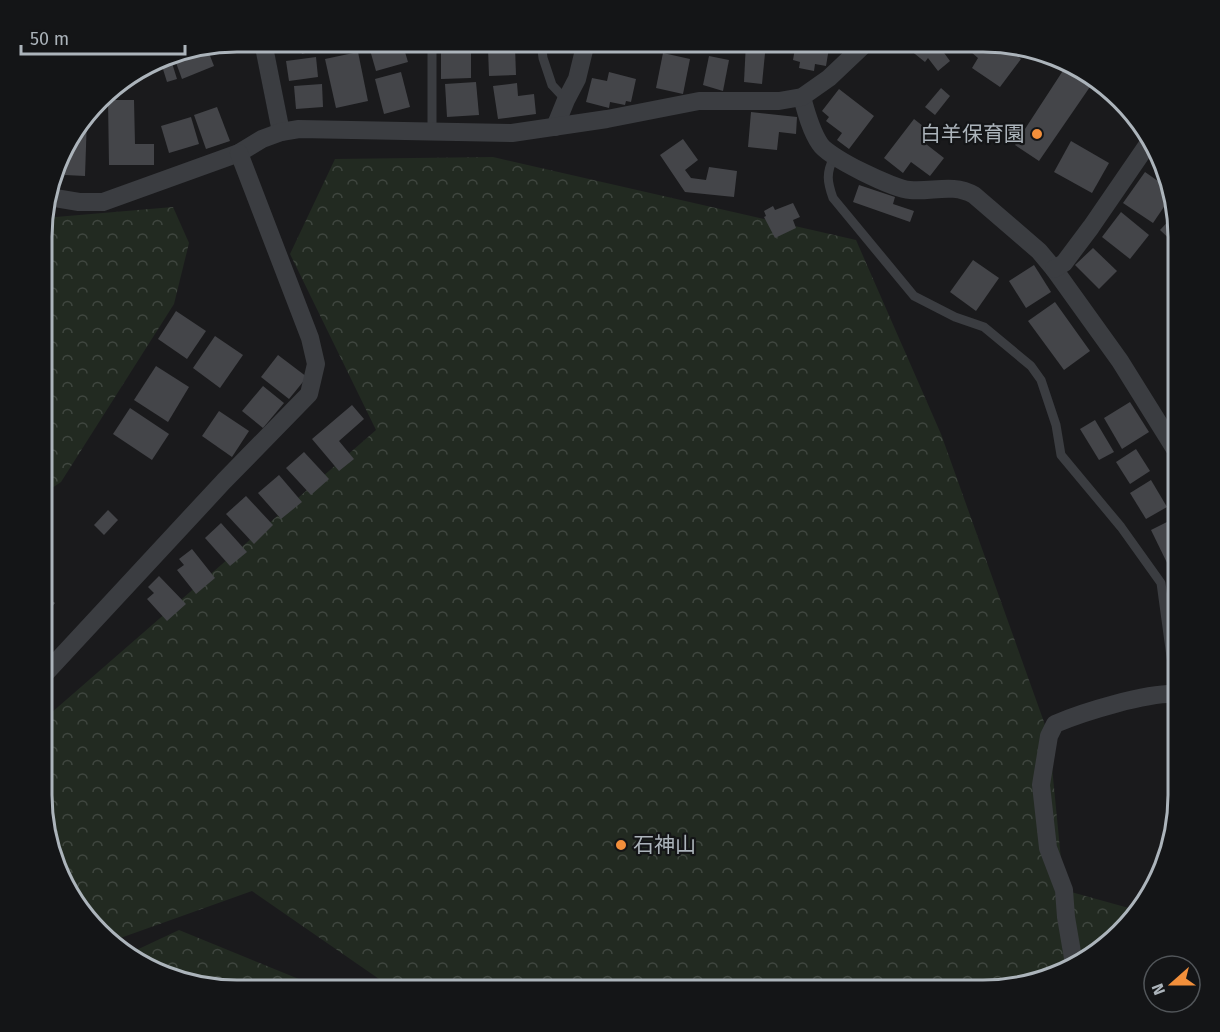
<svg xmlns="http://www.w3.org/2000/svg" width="1220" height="1032" viewBox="0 0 1220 1032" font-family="'Fira Sans','Noto Sans JP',sans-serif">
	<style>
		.forest { fill: url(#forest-crowns) }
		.building { fill: #444549 }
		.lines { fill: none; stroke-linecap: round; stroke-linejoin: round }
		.lane { stroke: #3b3d41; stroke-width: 9 }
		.street { stroke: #3b3d41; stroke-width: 18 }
		.poi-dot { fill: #f28f3b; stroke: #141517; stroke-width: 2 }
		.labels { text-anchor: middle; stroke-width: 4.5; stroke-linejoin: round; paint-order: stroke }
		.poi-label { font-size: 21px; fill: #acb4bb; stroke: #141517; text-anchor: end }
		.rim { fill: none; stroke: #acb4bb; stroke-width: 3 }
	</style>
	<defs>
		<pattern id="forest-crowns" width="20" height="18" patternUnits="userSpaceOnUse" patternTransform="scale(1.5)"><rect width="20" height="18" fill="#222a21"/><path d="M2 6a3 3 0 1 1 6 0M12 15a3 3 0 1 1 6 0" fill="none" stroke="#3f463f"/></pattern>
	</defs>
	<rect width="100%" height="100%" fill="#1a1a1c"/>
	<!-- forest -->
	<g class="forest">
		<polygon points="493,157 856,240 941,434 1049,736 1064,890 1136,910 1120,933 1057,975 995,990 395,990 252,891 112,941 99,932 62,880 42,807 43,720 376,430 290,254 335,159"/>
		<polygon points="173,207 189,243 174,304 61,482 43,494 44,218"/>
		<polygon points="179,930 321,988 323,990 238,990 163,975 130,953"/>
	</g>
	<!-- building -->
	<g class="building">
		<polygon points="298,42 336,42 336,43 302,54"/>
		<polygon points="372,42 402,42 408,62 376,71 368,43"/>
		<polygon points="746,42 766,43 762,84 744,82"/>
		<polygon points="796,42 830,42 826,66 815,64 814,71 799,68 800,62 793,60"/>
		<polygon points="900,42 942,42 939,46 950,61 938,71 928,58 925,62"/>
		<polygon points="988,42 1013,47 1010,50 1021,59 1000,87 972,68 978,58 971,52 975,47 982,52"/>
		<polygon points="515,47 516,75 489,76 488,48"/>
		<polygon points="207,48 214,66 182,79 175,60"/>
		<polygon points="471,50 471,78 441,79 441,51"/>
		<polygon points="358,52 368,101 336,108 325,59"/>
		<polygon points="663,53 690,59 683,94 656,88"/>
		<polygon points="709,56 729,60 723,91 703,85"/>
		<polygon points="316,57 318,77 289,81 286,61"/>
		<polygon points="1058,59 1068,62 1094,81 1039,161 1015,145 1017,142 1013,139 1020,129 1023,132 1066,66"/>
		<polygon points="172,63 177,79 167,82 162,66"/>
		<polygon points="401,72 410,107 384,114 375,79"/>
		<polygon points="609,72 636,79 631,102 626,101 625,105 610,102 609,108 586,102 592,78 607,81"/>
		<polygon points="476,82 479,115 447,117 445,84"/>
		<polygon points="517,83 518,96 534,94 536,114 498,119 493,86"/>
		<polygon points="322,84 323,107 296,109 294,86"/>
		<polygon points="941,88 950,96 935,115 925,107"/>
		<polygon points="839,89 874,116 849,149 837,140 842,133 826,121 829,117 822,111"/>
		<polygon points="108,100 134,100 135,144 154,144 154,165 109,165"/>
		<polygon points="217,107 230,141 206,149 194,115"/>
		<polygon points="751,112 797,117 796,134 779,132 777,150 748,147"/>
		<polygon points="87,117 85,176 65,175 66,147 68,140"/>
		<polygon points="191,117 199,144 169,153 161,126"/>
		<polygon points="914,119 933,134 926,144 944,158 930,176 911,162 903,173 884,158"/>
		<polygon points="683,139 698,160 685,170 691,178 706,180 709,167 737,171 734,197 685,192 660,155"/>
		<polygon points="1071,141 1109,163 1092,193 1054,172"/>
		<polygon points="1145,172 1168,188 1170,198 1153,223 1123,203"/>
		<polygon points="859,185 895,197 893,204 914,211 910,222 853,202"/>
		<polygon points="793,203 800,217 793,220 796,228 775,238 764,217 766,216 764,211 773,206 775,210"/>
		<polygon points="1121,212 1149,235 1130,259 1102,237"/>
		<polygon points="1175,214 1178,225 1178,247 1160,230"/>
		<polygon points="1093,248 1117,271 1099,289 1075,265"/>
		<polygon points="973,260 999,278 976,311 950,292"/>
		<polygon points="1034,265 1051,292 1026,308 1009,281"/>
		<polygon points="1055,302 1090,351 1064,370 1028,321"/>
		<polygon points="176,311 206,331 187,359 158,339"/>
		<polygon points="215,336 243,355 220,388 193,368"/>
		<polygon points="278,355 307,377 289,399 261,377"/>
		<polygon points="156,366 189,387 168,422 134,400"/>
		<polygon points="263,386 284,403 263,428 242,411"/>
		<polygon points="1130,402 1149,432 1122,449 1104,418"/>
		<polygon points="352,405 364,419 339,441 354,459 339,471 312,439"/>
		<polygon points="130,408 169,434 152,460 113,434"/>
		<polygon points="219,411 249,431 232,457 202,436"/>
		<polygon points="1095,420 1114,452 1099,460 1080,429"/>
		<polygon points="1136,449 1150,471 1130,484 1116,462"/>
		<polygon points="304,452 329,479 311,495 286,468"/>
		<polygon points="279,475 302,502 281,519 258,493"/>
		<polygon points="1151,480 1167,507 1146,519 1130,493"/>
		<polygon points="246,496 273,525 254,544 226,514"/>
		<polygon points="108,510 118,520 104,535 94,525"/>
		<polygon points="1177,517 1178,567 1171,571 1151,530"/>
		<polygon points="221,523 247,552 230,566 205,538"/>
		<polygon points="192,549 215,578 196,594 177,570 184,565 179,559"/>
		<polygon points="159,576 186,604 167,621 147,599 154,593 148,587"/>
		<polygon points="43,594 55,603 43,619"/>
	</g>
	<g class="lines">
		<!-- lane -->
		<g class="lane">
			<polyline points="432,42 432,133"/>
			<polyline points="541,42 543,58 552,85 566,100"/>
			<path d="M834,157C826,173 827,181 833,198L914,296L955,317L984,327L1031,366L1041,380L1056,425L1061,455L1121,527L1161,583L1172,664L1175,671L1178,672"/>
		</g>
		<!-- street -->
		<g class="street">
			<polyline points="263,42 281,132"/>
			<path d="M802,97C806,112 811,131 820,144C829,158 894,189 910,190C933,192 953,183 974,195L1039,251L1054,269L1120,361L1178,454"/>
			<polyline points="555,127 566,100 577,79 586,42"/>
			<polyline points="49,197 79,202 103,202 239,153 262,139 281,132 299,129 512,133 607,119 699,101 779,101 802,97 829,78 867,42"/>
			<polyline points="1054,269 1064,263 1091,227 1150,141"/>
			<polyline points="43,676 224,481 309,394 316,364 310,338 239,153"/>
			<polyline points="1178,708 1176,723 1178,745"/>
			<path d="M1074,964L1066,917L1064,890L1048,848L1041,785L1049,736L1055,724C1083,712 1148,692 1178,694"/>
		</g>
	</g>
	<!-- markers -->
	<g class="poi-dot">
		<circle cx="1037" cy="134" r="6"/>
		<circle cx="621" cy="845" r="6"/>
	</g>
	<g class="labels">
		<!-- poi labels -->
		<g class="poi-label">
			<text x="1025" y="141">白羊保育園</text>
			<text x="633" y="852" text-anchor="start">石神山</text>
		</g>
	</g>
	<!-- crop -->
	<path d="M0 0H1220V1032H0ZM237 52H983A185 185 0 0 1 1168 237V795A185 185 0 0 1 983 980H237A185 185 0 0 1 52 795V237A185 185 0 0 1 237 52Z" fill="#141517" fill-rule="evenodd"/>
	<path class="rim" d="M237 52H983A185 185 0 0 1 1168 237V795A185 185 0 0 1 983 980H237A185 185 0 0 1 52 795V237A185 185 0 0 1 237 52Z"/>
	<!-- north arrow -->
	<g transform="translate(1172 984) rotate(249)"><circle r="28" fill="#141517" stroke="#515559" stroke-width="1.5"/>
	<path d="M0-4.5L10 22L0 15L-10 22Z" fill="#f28f3b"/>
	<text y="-9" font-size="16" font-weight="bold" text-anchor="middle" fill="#acb4bb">N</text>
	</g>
	<!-- scale -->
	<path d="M21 45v9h164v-9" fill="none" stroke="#acb4bb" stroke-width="3"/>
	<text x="30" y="45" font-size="18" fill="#acb4bb" stroke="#141517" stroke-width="4.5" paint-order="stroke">50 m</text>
</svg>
